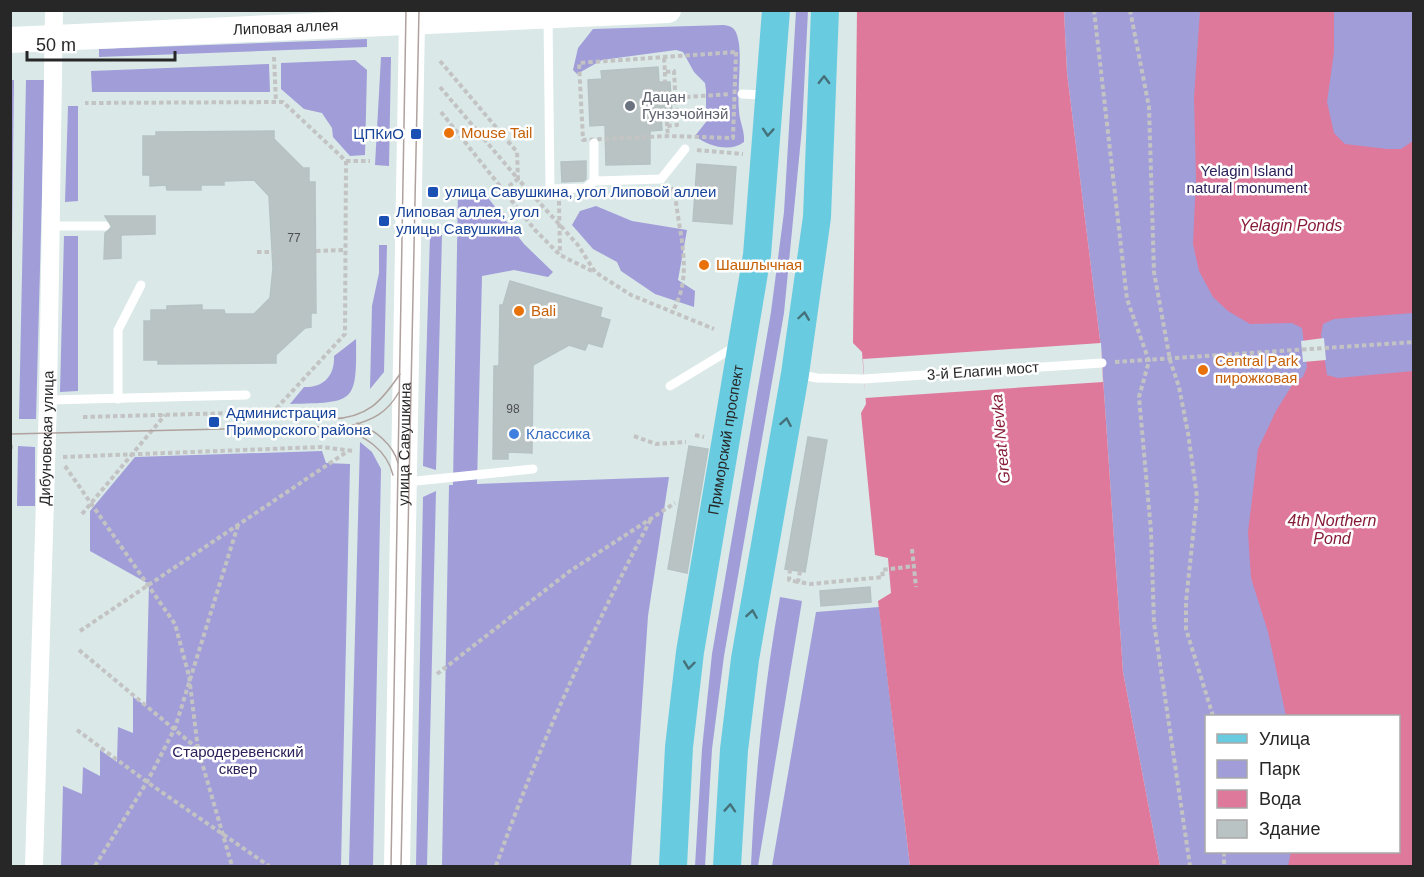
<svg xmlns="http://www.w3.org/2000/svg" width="1424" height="877" viewBox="0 0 1424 877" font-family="Arial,sans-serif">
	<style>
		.green { fill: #a09dd9; fill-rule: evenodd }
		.water { fill: #df799b }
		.pier { fill: #dae8e8 }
		.building { fill: #bac3c4; stroke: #b5c2c3; stroke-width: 1.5 }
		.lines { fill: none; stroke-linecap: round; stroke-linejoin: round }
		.path { stroke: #c3c3c3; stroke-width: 4; stroke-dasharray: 4.5 3; stroke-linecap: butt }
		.service { stroke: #fff; stroke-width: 9 }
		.minor { stroke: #fff; stroke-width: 18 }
		.secondary { stroke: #fff; stroke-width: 26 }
		.primary { stroke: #69cbdf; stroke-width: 28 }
		.tram { stroke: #afa29e; stroke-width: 1.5 }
		.oneway { stroke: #45717a }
		.worship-dot { fill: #6b7280; stroke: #fff; stroke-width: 2 }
		.food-dot { fill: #e8710a; stroke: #fff; stroke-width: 2 }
		.transit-dot { fill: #1a4fb4; stroke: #fff; stroke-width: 2 }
		.shop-dot { fill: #3f7fe0; stroke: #fff; stroke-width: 2 }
		.labels { text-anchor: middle; stroke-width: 5; stroke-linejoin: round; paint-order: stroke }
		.number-label { font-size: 12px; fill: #4c4e4e }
		.street-label { font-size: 15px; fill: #272727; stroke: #fff }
		.worship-label { font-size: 15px; fill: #5b616d; stroke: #fff; text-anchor: start }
		.food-label { font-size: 15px; fill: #c56008; stroke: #fff; text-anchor: start }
		.transit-label { font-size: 15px; fill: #164399; stroke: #fff; text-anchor: start }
		.park-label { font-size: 15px; fill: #2c215a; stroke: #fff }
		.shop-label { font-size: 15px; fill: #366cbe; stroke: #fff; text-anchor: start }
		.water-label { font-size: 16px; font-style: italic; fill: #861c38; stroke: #fff }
	</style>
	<rect width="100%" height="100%" fill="#dae8e8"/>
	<!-- green -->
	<g class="green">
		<polygon points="796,11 808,11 802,128 784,313 724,656 712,749 705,866 695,866 702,749 712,654 771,312 784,212"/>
		<path d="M1064,11H1413V866H1160L1123,672L1101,348L1067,73ZM1206,716H1398V852H1206Z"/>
		<path d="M724,25C731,26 735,28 737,35C743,52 737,90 739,110C739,121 745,130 744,142C730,153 708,146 695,136L706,122V90L705,83L694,72L683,52L676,50L602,60L577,74L573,70L578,48L593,29Z"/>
		<polygon points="367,39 367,47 99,57 99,49"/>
		<polygon points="381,57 391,57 389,166 375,165"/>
		<polygon points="355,60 367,70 365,155 350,156 333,137 332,128 322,113 304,109 281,89 281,63"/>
		<polygon points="269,64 270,92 92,92 91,71"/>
		<polygon points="11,80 14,80 11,325 10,80"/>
		<polygon points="26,80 45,80 36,419 19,419"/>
		<polygon points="68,106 78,106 78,201 65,202"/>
		<polygon points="458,190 485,194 524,244 553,272 548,277 514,270 482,276 477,484 669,477 648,616 631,866 442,866 449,485 453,485"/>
		<polygon points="596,206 632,221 687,230 678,280 695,291 694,307 655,294 621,271 617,262 593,249 572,225 580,211"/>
		<polygon points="430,235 442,235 436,470 423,466"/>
		<polygon points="64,236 78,236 78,391 60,392"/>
		<polygon points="379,245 387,245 384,372 370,389 372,306 379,273"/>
		<path d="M356,339C357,405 354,402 290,404L304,387C323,388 335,376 334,356Z"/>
		<polygon points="360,442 372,452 381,469 373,866 349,866"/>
		<polygon points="18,446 35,447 35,506 17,506"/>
		<polygon points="322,451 326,463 350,464 341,866 61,866 63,786 82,794 83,767 100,776 100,750 117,762 118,727 133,733 133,697 146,706 149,584 90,551 90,511 135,457"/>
		<polygon points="436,491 427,866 416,866 423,497"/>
		<path d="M780,597L802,601L758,866H751C755,776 764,686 780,597Z"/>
		<polygon points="879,607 910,866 772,866 816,612"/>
	</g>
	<!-- water -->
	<g class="water">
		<polygon points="857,11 1064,11 1067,73 1101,348 1123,672 1160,866 910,866 878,601 891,593 888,558 875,555 861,413 866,404 862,352 853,343"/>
		<polygon points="1200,11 1334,11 1334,52 1327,102 1334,133 1345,144 1387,149 1401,149 1413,141 1413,313 1334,319 1323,324 1321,335 1327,375 1338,378 1413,371 1413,866 1288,866 1291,852 1398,852 1398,716 1286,716 1268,632 1251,578 1248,532 1258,449 1276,411 1294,382 1303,377 1307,367 1302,328 1292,323 1250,324 1228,311 1213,297 1199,271 1193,244 1196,179 1194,97"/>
	</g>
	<!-- pier -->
	<g class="pier">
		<polygon points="1324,338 1326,360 1303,362 1301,341"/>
		<polygon points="1101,343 1103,382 865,398 863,359"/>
	</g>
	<!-- building -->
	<g class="building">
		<polygon points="658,67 659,82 670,82 672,114 661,115 662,130 650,131 650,164 606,165 605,125 590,126 588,80 602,79 601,71"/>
		<polygon points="274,131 274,139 303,168 309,168 309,182 315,182 316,313 311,313 311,327 305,328 276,355 276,363 158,364 158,360 144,360 144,321 151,321 151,310 167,310 167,306 202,305 202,310 224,310 225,314 254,314 270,298 273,268 269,196 254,180 224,181 224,185 201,185 201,190 167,190 166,185 150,186 150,175 143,175 143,136 156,136 156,132"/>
		<polygon points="586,161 586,179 583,181 562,182 561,162"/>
		<polygon points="697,164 736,167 732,224 693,221"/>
		<polygon points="105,216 155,216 155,234 121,235 121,258 104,259 105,233 112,227"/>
		<polygon points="510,281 602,308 600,317 610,320 602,347 588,343 585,350 569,345 533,365 532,453 508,452 508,459 493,459 494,366 499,366 500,305 503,305"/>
		<polygon points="808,437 827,440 805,572 785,569"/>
		<polygon points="689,446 708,449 687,573 668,569"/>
		<polygon points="870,587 871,602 821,606 820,591"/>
	</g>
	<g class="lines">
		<!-- path -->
		<g class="path">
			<polyline points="1094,10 1127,299 1149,361 1139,397 1151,531 1154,623 1190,866"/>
			<polyline points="1130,10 1149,107 1154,272 1170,360 1179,387 1188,433 1197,497 1186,602 1186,629 1213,716"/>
			<polygon points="736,52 733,138 668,136 583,140 579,63"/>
			<polyline points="274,57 276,102"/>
			<polyline points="664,58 665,72 674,71 677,125 667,126 668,136"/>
			<polyline points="440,61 517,152 518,179 578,245 595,272 631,295 714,329"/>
			<polyline points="665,72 665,82"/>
			<polyline points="440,87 518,179 504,190"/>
			<polyline points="671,98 730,94"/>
			<polyline points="441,112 535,230 560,255 594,272"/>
			<polyline points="667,114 667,126"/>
			<polyline points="697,150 743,154"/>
			<polyline points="346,161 370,161"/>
			<path d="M671,188L675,192C678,232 695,275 672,312"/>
			<polyline points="559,201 560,254"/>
			<polyline points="316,251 346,250"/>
			<polyline points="257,252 273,252"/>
			<polyline points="1115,362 1414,342"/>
			<polyline points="83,417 273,412 345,334 346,161 283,102 85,103"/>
			<polyline points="695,435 704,437"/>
			<polyline points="634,436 656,444 686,442"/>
			<polyline points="10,447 13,447"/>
			<polyline points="63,457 321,447 354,451"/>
			<polyline points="65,466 175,624 189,676 198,749"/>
			<polyline points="82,514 165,415"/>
			<polyline points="912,549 916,587"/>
			<polyline points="790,569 789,580 798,582"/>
			<polyline points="800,571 798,582 811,584 883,577 882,570 914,566"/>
			<polyline points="80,631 348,451"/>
			<polyline points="79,650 198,749 232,866"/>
			<polyline points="437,674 570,571 675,503"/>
			<polyline points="77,730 147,782 269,866"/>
			<polyline points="1224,852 1224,866"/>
			<polyline points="95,866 147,782 175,728 238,525"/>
			<path d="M496,866C539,745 592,630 652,517"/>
		</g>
		<!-- service -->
		<g class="service">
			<polyline points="548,17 550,189 586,188 594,181"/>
			<polyline points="742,94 765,95"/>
			<polyline points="594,143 594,181 661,179 685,149"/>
			<polyline points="51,226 105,226"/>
			<polyline points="797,374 817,378 864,379 1102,363"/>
			<polyline points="670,386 736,346"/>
			<polyline points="118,399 118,330 141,285"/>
			<polyline points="48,400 246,395"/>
			<polyline points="406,482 533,469"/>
		</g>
		<!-- minor -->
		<path class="minor" id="s1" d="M34,866L48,400L54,10"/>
		<!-- secondary -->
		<g class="secondary">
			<path id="s2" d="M10,40L668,10"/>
			<path id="s3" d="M397,866L412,21L404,10"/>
		</g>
		<!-- primary -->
		<g class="primary">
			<path id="s4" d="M673,866L679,747L690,652L757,255L776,10"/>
			<polyline points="727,866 734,750 745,659 795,374 817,217 825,10"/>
		</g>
		<!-- tram -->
		<g class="tram">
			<path d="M331,419C367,418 381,402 400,374"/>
			<path d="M357,423C375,430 393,444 398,463"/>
			<path d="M339,429C364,434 387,450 393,475"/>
			<path d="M10,434L350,426C373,420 387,413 399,392"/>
			<polyline points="391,866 406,10"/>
			<polyline points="401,866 419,10"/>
		</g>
	</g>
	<!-- one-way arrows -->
	<defs><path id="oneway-chevron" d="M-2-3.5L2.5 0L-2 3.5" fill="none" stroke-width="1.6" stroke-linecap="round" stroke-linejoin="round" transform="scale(1.5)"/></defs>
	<g class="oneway">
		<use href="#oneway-chevron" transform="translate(824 80) rotate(-89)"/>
		<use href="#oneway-chevron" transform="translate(768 132) rotate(94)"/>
		<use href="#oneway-chevron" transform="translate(804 316) rotate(-82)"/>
		<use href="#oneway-chevron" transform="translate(786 422) rotate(-80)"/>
		<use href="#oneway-chevron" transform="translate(752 614) rotate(-81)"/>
		<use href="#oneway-chevron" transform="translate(689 665) rotate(97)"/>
		<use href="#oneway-chevron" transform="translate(730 808) rotate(-86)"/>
	</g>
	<!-- markers -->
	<circle class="worship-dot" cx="630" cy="106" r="6"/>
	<g class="food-dot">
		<circle cx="449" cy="133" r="6"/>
		<circle cx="704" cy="265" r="6"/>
		<circle cx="519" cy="311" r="6"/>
		<circle cx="1203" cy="370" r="6"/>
	</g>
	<g class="transit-dot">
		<rect x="410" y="128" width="12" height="12" rx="3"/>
		<rect x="427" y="186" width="12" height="12" rx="3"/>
		<rect x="378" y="215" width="12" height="12" rx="3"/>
		<rect x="208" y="416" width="12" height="12" rx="3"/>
	</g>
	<circle class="shop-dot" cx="514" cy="434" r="6"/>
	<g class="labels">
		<!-- number labels -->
		<g class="number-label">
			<text x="294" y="242">77</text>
			<text x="513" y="413">98</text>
		</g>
		<!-- street labels -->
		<g class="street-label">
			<text dy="5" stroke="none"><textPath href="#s2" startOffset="276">Липовая аллея</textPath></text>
			<text transform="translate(983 371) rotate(-4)" y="5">3-й Елагин мост</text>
			<text dy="5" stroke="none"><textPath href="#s1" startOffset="428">Дибуновская улица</textPath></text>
			<text dy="5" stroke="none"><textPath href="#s4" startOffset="430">Приморский проспект</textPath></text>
			<text dy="5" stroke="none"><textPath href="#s3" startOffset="422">улица Савушкина</textPath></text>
		</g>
		<!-- worship labels -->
		<g class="worship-label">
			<text x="642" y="102">Дацан<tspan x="642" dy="17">Гунзэчойнэй</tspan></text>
		</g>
		<!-- food labels -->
		<g class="food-label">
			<text x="461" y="138">Mouse Tail</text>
			<text x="716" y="270">Шашлычная</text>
			<text x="531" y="316">Bali</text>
			<text x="1215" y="366">Central Park<tspan x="1215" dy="17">пирожковая</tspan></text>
		</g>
		<!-- transit labels -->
		<g class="transit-label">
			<text x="404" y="139" text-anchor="end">ЦПКиО</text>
			<text x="445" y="197">улица Савушкина, угол Липовой аллеи</text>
			<text x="396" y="217">Липовая аллея, угол<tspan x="396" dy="17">улицы Савушкина</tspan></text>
			<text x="226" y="418">Администрация<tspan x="226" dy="17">Приморского района</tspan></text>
		</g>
		<!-- park labels -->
		<g class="park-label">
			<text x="1247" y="176">Yelagin Island<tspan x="1247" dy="17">natural monument</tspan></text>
			<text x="238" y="757">Стародеревенский<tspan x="238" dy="17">сквер</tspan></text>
		</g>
		<!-- shop labels -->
		<g class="shop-label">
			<text x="526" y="439">Классика</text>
		</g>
		<!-- water labels -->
		<g class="water-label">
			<text x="1291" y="231">Yelagin Ponds</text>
			<text transform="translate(1000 439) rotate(-95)" y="6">Great Nevka</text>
			<text x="1332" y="526">4th Northern<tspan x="1332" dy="18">Pond</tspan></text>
		</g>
	</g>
	<!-- border -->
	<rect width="1424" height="877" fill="none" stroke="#272727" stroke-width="24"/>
	<!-- legend -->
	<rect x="1205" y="715" width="195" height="138" fill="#ffffff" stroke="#a9a9a9" stroke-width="1.5"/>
	<rect x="1217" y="734" width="30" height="9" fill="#69cbdf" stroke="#a9a9a9" stroke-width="1.5"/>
	<text x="1259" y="745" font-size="18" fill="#272727">Улица</text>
	<rect x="1217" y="760" width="30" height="18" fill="#a09dd9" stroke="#a9a9a9" stroke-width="1.5"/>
	<text x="1259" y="775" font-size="18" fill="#272727">Парк</text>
	<rect x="1217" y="790" width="30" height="18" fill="#df799b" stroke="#a9a9a9" stroke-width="1.5"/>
	<text x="1259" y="805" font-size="18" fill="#272727">Вода</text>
	<rect x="1217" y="820" width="30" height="18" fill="#bac3c4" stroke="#a9a9a9" stroke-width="1.5"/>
	<text x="1259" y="835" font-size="18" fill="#272727">Здание</text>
	<!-- scale -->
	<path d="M27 51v9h148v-9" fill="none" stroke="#272727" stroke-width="3"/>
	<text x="36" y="51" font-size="18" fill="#272727" stroke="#ffffff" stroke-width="4.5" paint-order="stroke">50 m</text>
</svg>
